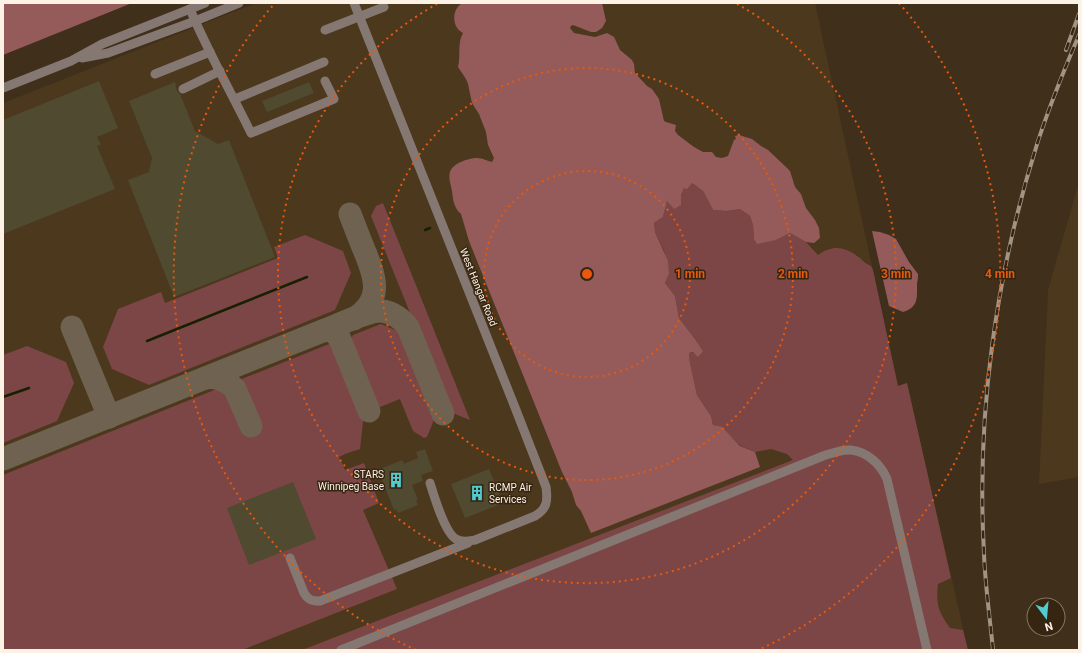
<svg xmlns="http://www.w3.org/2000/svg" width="1082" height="653" viewBox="0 0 1082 653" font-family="Roboto,sans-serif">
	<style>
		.built { fill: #4c381d }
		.green { fill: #7c4646 }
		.forest { fill: #945b5a }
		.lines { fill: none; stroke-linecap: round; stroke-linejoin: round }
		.stream { stroke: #172000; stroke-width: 2.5 }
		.taxiway { stroke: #706250; stroke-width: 23 }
		.building { fill: #4f4a30 }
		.minor { stroke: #857873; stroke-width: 9 }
		.rail-casing { stroke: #a19484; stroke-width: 4 }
		.rail { stroke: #352511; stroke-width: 2.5; stroke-dasharray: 8; stroke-linecap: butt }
		.ring { fill: none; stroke: #e8590c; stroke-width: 2; stroke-dasharray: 2 4 }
		.labels { text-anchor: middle; stroke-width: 3; stroke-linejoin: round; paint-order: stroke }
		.street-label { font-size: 10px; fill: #fdf2e6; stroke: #352511 }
		.poi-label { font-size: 10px; fill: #fdf2e6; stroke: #352511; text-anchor: end }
		.centre { fill: #e8590c; stroke: #352511; stroke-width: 2 }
		.ring-label { font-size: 12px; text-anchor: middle; font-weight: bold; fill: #e8590c; stroke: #352511; stroke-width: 3; stroke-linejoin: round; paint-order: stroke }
	</style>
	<rect width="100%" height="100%" fill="#3f2f1b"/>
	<!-- built -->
	<g class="built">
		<polygon points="256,3 815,3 898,386 907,383 968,650 3,650 3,103"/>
		<polygon points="1079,182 1079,477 1039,484 1048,290"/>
	</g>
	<!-- green -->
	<g class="green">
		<path d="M692,183L703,191L713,210L726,211L740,209L750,216L753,225L754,239L776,240L790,233L806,242L818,255C834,244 845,247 860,258C863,261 866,264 871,266L873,270L898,386L907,383L951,578L938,584C936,605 938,611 950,628L963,630L968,650H302L793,460L787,454L771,449L755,452L741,446L732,438L713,425L711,416L697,395L690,363L689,353L703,351L695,339L679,318L675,296L665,283L669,274L664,251L655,232L654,223L663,217L667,200L681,205V195L684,188Z"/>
		<polygon points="383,203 470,420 450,412 371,216 376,206"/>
		<polygon points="305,235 343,251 351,273 335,310 149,385 112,369 103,347 118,309 161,292 165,303 278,258 274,247"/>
		<polygon points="381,324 400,332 435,417 427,437 424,438 413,431 400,399 375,409 349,344 353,335"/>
		<polygon points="329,344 338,349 364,413 360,449 345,454 339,457 345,470 364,463 379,503 363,510 397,589 242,650 3,650 3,475"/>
		<polygon points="27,346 66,362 74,383 57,421 3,443 3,355"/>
	</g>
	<!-- forest -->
	<g class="forest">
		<polygon points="3,3 132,3 3,55"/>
		<path d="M463,3H602L606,21L602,28L596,32H591L573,25L571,26L570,28L574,33L595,37L607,33L614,37L615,39L620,50L632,60L634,64L635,73L647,86L652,89L659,99L664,121L666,122L676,125L675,131L678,135L694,147L703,152H712L716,157L722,158L728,156L734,140L736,139L735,136L739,135L752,139L761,146L768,150L786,167L790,171L795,187L801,194L806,208L815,220L819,228L820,238L814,243L806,242L790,233L776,240L757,244L754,239L753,225L750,216L740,209L726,211L713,210L703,191L692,183L687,189L684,188L681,195V205L674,209L667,201L663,217L654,223L655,232L668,261L669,274L665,283L675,296L679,318L695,339L703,351L698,357L693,352L689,353L690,363L697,395L711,416L713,425L722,427L740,446L755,452L760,467L591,533L581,511L576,505L572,492L562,472L469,241L461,214C454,208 453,200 452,191C451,185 448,178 450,172C453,163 469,158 477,158C483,158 487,161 492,162L494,158L488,145L486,132L479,114L472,103L468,84L466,79L458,67C461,56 457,43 463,33C460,31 457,29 456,26C452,18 455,6 463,3Z"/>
		<path d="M872,231L880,232L889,235L896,239L909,262L918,274C918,277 918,280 917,283C917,297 919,307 903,312L889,306Z"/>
	</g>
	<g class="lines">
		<!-- stream -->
		<g class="stream">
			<polyline points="425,230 430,228"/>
			<polyline points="147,341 307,277"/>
			<polyline points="3,397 29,388"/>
		</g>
		<!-- taxiway -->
		<g class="taxiway">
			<path d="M350,214C355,227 360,240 365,252C376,279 383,300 354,319"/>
			<polyline points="72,327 109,417"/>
			<path d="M206,378C218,376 227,381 235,389L251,426"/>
			<path d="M369,411L339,337L331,330H325C338,325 369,310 382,311C392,312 402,319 408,327L443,414"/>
			<polyline points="3,459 325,330"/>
		</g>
	</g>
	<!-- building -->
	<g class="building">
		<polygon points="99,81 118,128 97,137 101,145 97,146 115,189 3,234 3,120"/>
		<polygon points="175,82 177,91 180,94 195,131 218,144 229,140 275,257 174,297 128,180 149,172 152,158 129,101"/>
		<polygon points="309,82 314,93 267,112 262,101"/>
		<polygon points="425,449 433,471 421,475 423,481 412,485 418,500 416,501 418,505 398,513 396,509 394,510 378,470 402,460 404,464 418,458 416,452"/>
		<polygon points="489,469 503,503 465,518 451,484"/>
		<polygon points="293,482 316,539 249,565 227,508"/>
	</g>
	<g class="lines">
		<!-- minor -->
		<g class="minor">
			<path d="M354,3L516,410L546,487C548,501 547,509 535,516L475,540C469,541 462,543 456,539C445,533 434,496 430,483"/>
			<path d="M190,9C208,52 231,92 251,133L334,99L325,81"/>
			<polyline points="325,30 384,7"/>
			<polyline points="82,58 108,53 195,21 239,3"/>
			<polyline points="155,74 210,52"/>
			<polyline points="3,88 71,61 102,44 205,3"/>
			<polyline points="183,89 220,71"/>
			<polyline points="235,99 324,62"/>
			<path d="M290,558L304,593C308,600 312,601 320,601L468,543"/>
			<path d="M341,650L823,456C832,453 842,449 851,450C868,452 881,465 887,479L927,650"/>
		</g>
		<defs>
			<g id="rail">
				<polyline points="1066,50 1079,14"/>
				<path d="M993,650C990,618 985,585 984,553C976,414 996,273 1038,141C1050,105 1064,70 1079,35"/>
			</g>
		</defs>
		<!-- rail casing -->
		<use href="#rail" class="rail-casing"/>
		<!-- rail -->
		<use href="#rail" class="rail"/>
	</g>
	<!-- distance rings -->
	<g class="ring">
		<circle cx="587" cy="274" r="103"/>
		<circle cx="587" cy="274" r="206"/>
		<path d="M737 4A309 309 0 1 1 437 4"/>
		<path d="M416 650A413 413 0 0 1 275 3M899 3A413 413 0 0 1 758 650"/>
	</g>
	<!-- icons -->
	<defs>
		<symbol id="building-bare" viewBox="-9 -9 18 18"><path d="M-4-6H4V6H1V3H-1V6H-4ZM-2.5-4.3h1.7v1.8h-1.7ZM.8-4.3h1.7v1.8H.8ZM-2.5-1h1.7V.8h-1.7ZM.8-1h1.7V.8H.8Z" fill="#51ccd1" stroke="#352511" stroke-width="2.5" paint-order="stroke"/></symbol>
	</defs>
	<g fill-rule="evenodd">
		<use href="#building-bare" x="385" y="469" width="22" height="22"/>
		<use href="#building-bare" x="466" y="482" width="22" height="22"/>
	</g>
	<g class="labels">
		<!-- street labels -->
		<g class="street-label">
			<text transform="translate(479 287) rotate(68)" y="4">West Hangar Road</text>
		</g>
		<!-- poi labels -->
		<g class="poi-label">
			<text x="384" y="478">STARS<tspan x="384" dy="12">Winnipeg Base</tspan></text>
			<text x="489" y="491" text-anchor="start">RCMP Air<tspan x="489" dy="12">Services</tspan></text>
		</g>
	</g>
	<circle cx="587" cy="274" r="6" class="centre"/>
	<g class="ring-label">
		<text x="690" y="278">1 min</text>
		<text x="793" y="278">2 min</text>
		<text x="896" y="278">3 min</text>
		<text x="1000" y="278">4 min</text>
	</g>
	<!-- border -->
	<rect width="1082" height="653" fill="none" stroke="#fdf2e6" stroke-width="8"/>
	<!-- north arrow -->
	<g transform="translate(1046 617) rotate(164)"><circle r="19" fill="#352511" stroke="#857766"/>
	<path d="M0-3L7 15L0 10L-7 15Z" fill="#51ccd1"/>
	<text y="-6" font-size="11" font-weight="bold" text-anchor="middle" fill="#fdf2e6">N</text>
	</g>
</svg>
